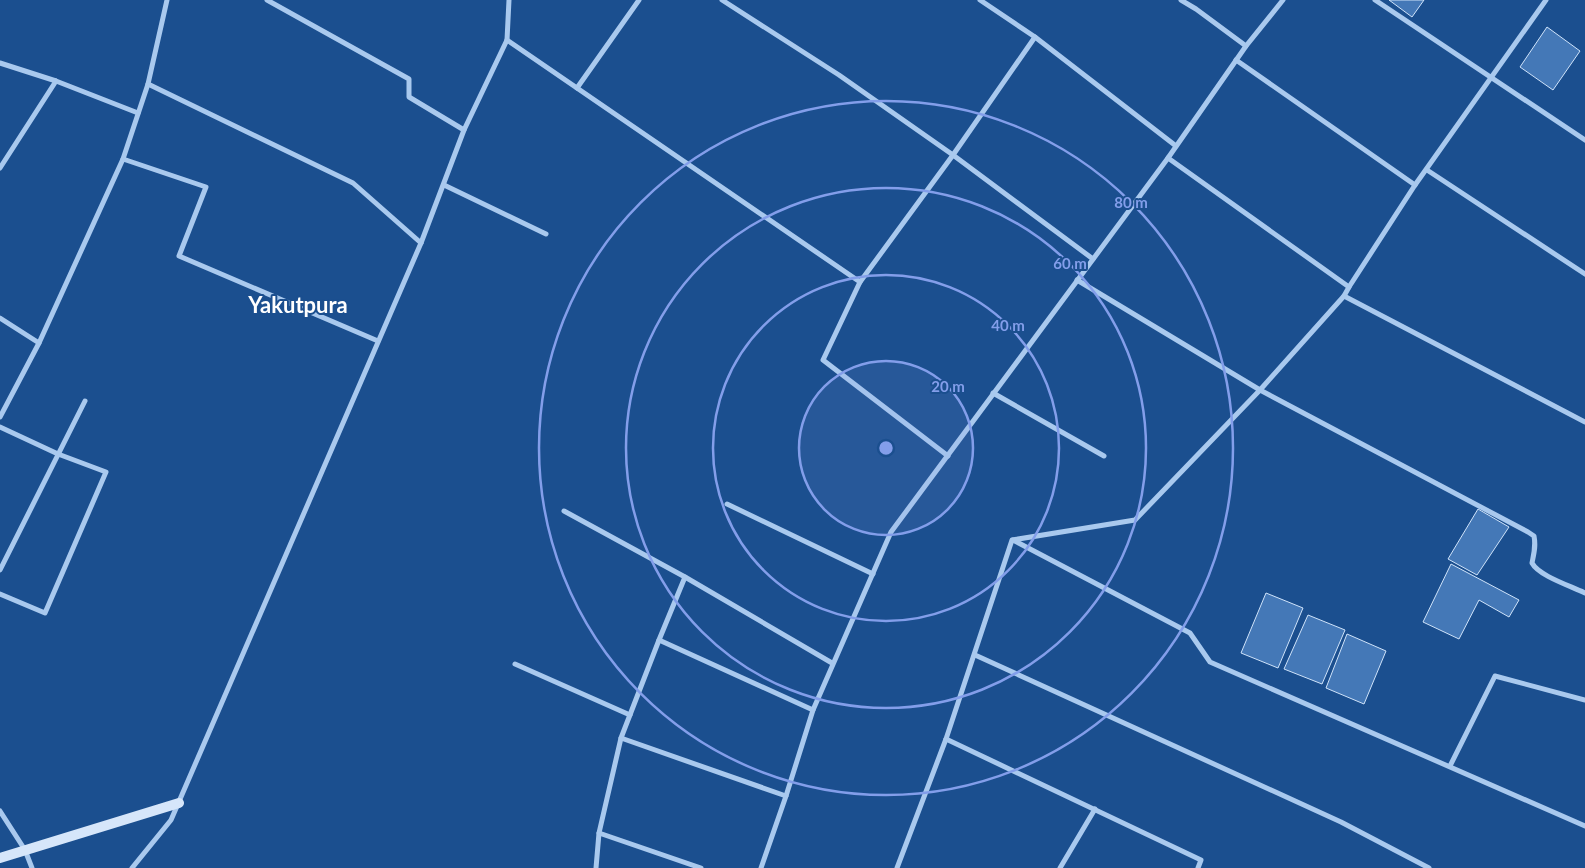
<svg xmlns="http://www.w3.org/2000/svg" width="1585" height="868" viewBox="0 0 1585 868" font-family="Lato,sans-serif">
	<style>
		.building { fill: #4478b7; stroke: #cfe3fa }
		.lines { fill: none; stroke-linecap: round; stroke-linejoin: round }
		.street { stroke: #a9c9ee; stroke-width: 5 }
		.secondary { stroke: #d6e6fa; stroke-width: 10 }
		.ring { fill: none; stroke: #839eea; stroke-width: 2.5 }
		.labels { text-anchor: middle; stroke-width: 4; stroke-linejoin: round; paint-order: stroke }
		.district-label { font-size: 22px; font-weight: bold; fill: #fff; stroke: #1b4f8f }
		.centre { fill: #839eea; stroke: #1b4f8f; stroke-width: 2.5 }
		.ring-label { font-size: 15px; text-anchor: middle; font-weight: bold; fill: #839eea; stroke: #1b4f8f; stroke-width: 4; stroke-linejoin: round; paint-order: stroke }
	</style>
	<rect width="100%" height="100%" fill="#1b4f8f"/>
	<!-- building -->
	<g class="building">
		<polygon points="1389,0 1424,0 1412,17"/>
		<polygon points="1547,27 1580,51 1553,90 1520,67"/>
		<polygon points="1478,509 1509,527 1477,575 1448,559"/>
		<polygon points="1451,564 1519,600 1509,617 1479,600 1459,639 1423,622"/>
		<polygon points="1266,593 1303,608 1278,668 1241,653"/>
		<polygon points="1308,615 1345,630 1322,684 1284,669"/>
		<polygon points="1347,634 1386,651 1364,704 1326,688"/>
	</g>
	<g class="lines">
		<!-- street -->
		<g class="street">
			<polyline points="267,0 409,79 409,97 464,130"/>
			<polyline points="722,0 839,75 953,155 1093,259"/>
			<polyline points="980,0 1035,37 1176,146"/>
			<polyline points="1181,0 1196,9 1246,46"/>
			<polyline points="1375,0 1585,140"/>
			<polyline points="507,40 860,282"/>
			<polyline points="1236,60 1415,185"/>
			<polyline points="0,63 56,81 138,113"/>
			<polyline points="148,84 353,183 421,243"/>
			<polyline points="577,88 639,0"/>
			<polyline points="1168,158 1349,287"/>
			<polyline points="123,159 206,187 179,256 378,341"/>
			<polyline points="0,168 56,81"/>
			<polyline points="1427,170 1585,274"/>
			<polyline points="444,185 546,234"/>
			<path d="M1077,280L1260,390L1528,532L1534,536C1536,546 1534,553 1532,563C1539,576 1571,586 1585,593"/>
			<polyline points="1344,296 1585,422"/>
			<polyline points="0,318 39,343"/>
			<polyline points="993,393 1104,456"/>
			<polyline points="0,417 39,343 123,159 148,84 167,0"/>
			<polyline points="0,427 58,454 106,472 45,613 0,594"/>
			<polyline points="948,456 823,360 860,282 953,155 1035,37"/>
			<polyline points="727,504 873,574"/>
			<polyline points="564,511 685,577 832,663"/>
			<polyline points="1013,540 1190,633 1210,662 1585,826"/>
			<polyline points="0,570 85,401"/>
			<polyline points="659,640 813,710"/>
			<polyline points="975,655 1341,822 1429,868"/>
			<polyline points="515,664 630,715"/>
			<polyline points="621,738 786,796"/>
			<polyline points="946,739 1201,860 1198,868"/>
			<polyline points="1450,766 1495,676 1585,700"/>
			<polyline points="0,811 25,850 32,868"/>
			<polyline points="599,833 701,868"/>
			<polyline points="132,868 171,820 421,243 464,130 507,40 509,0"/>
			<polyline points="596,868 599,833 621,738 659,640 685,577"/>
			<polyline points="761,868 786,796 813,710 891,532 1168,158 1246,46 1283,0"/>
			<polyline points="897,868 946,739 1012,540 1135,520 1260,390 1344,296 1349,287 1415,185 1546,0"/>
			<polyline points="1060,868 1095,809"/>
		</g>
		<!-- secondary -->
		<polyline class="secondary" points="0,858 179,803"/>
	</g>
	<!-- distance rings -->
	<circle cx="886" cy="448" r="87" fill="#839eea" fill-opacity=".12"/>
	<g class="ring">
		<circle cx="886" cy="448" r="87"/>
		<circle cx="886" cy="448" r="173"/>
		<circle cx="886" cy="448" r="260"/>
		<circle cx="886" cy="448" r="347"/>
	</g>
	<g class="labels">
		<!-- district labels -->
		<g class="district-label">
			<text x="298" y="313">Yakutpura</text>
		</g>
	</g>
	<circle cx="886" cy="448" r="8" class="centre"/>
	<g class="ring-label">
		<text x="1131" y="208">80 m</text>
		<text x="1070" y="269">60 m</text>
		<text x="1008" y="331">40 m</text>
		<text x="948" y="392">20 m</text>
	</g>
</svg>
